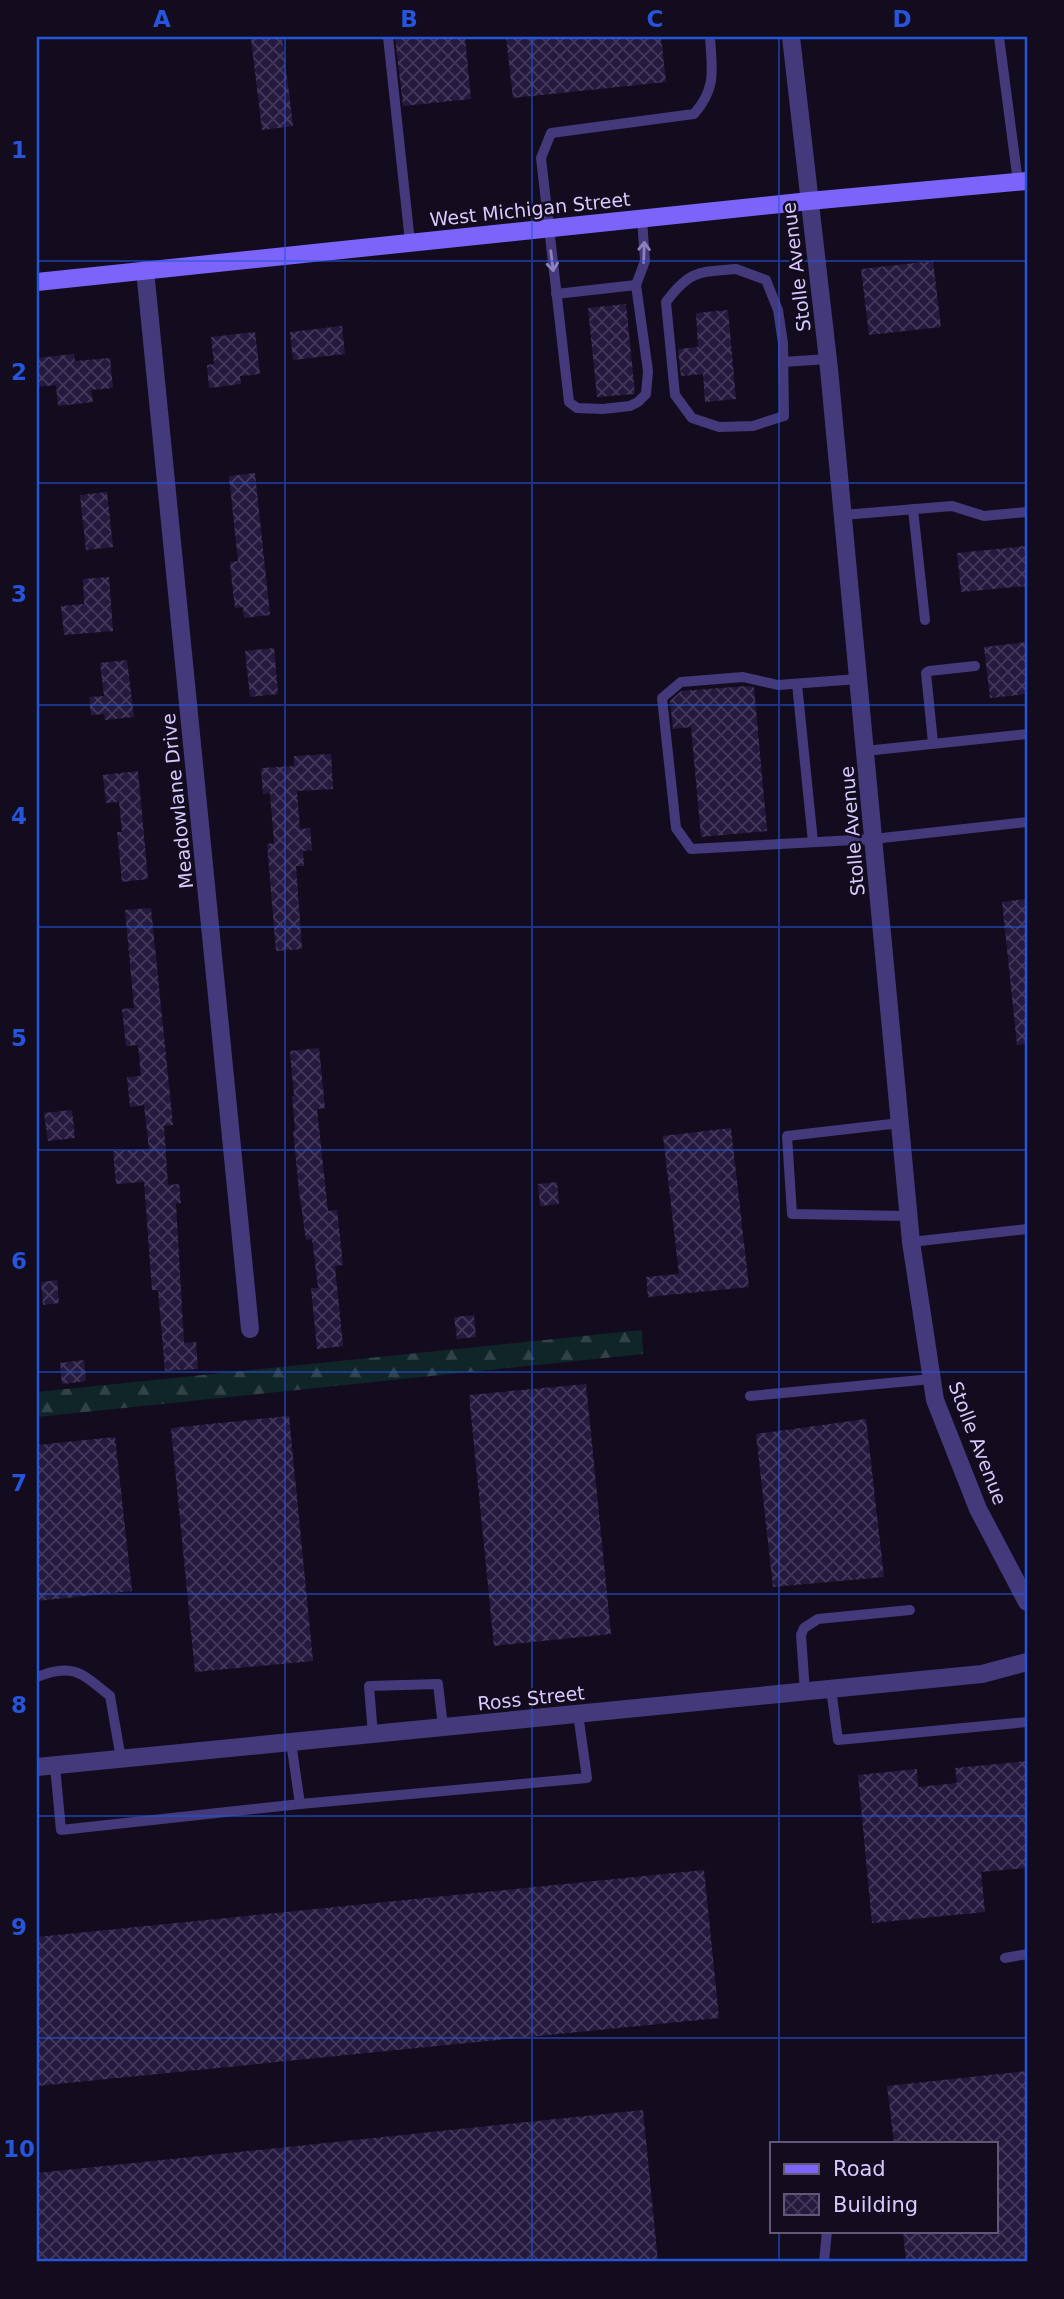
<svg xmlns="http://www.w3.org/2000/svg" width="1064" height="2299" viewBox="0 0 1064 2299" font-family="'DejaVu Sans',sans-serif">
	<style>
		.forest { fill: url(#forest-firs) }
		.building { fill: url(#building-cross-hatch) }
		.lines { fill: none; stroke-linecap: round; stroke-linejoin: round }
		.lane { stroke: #44397b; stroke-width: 10 }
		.street { stroke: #44397b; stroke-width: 18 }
		.secondary { stroke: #7c64fb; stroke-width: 18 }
		.oneway { stroke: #8e82bc }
		.grid { fill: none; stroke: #2654da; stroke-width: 2; stroke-opacity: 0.55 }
		.labels { text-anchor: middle; stroke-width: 5; stroke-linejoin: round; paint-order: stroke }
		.street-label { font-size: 19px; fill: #d7cafe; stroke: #120c1e }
		.neatline { fill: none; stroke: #2654da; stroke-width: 2.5 }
		.grid-label { font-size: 23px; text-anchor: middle; font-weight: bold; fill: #2654da }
	</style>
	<defs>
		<pattern id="forest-firs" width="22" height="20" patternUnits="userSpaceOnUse" patternTransform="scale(1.75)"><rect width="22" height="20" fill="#102527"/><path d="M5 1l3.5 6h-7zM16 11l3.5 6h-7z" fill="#324347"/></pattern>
		<pattern id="building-cross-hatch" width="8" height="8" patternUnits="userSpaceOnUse" patternTransform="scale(1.75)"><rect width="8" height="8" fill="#25193e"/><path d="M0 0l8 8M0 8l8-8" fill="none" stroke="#44395b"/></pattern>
	</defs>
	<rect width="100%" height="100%" fill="#120c1e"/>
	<!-- forest -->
	<polygon class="forest" points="642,1330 643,1354 37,1417 37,1392"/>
	<!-- building -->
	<g class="building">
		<polygon points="271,37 282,37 293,126 262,130 251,39"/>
		<polygon points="395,37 465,37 471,99 403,106"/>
		<polygon points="506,37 661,37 666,82 513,98"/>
		<polygon points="933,261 941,327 869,335 861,269"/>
		<polygon points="626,304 635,394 597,397 588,308"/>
		<polygon points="728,310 736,399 705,402 703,374 681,376 678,349 698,347 696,313"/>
		<polygon points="342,326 345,354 293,360 290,332"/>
		<polygon points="255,332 260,374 240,376 241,384 209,388 207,365 214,364 211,337"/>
		<polygon points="74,354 75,361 110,358 113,388 91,390 93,402 58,406 56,385 37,387 37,358"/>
		<polygon points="255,473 270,615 244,618 243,607 235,608 232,584 230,562 238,561 229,476"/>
		<polygon points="107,492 113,547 86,550 80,495"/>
		<polygon points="1027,546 1027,586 961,592 957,553"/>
		<polygon points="109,577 113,631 64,635 61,606 84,604 83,579"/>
		<polygon points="1027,642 1027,694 990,698 984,647"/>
		<polygon points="274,648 278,694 250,697 245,651"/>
		<polygon points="127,660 134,717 105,720 104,714 91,715 89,697 104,696 100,663"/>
		<polygon points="747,686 754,687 767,831 701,837 691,727 673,729 670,701 681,691"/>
		<polygon points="331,754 333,789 297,791 300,829 310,828 312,850 303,851 304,866 296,866 302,949 276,951 267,844 274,843 270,793 263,794 261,768 294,766 294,756"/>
		<polygon points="138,771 148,879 122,882 117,832 122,832 119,802 106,803 103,775"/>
		<polygon points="1027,899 1027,1044 1017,1045 1002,902"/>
		<polygon points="151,908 173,1125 164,1126 168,1185 179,1184 181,1203 176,1204 184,1343 196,1342 198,1369 165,1371 158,1290 152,1290 144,1182 116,1184 113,1151 149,1149 144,1105 130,1107 127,1077 141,1076 138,1045 126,1046 122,1009 134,1008 125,910"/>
		<polygon points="319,1048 325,1108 317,1109 328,1211 337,1210 343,1265 335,1266 343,1346 317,1349 311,1288 318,1288 312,1239 306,1240 299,1191 293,1131 295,1130 292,1096 294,1096 290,1051"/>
		<polygon points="72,1110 75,1138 48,1141 44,1113"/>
		<polygon points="731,1128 749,1287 648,1297 646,1277 679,1274 663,1136"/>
		<polygon points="557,1182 559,1204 540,1206 538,1184"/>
		<polygon points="57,1280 59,1303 43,1305 41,1282"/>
		<polygon points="474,1315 476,1337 457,1339 454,1317"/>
		<polygon points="84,1360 86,1381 62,1384 60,1363"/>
		<polygon points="586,1384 611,1634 494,1646 469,1395"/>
		<polygon points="289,1416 313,1661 195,1672 171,1428"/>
		<polygon points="866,1419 884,1577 773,1587 756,1434"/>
		<polygon points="115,1437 132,1591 37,1601 37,1445"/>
		<polygon points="1027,1761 1027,1868 981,1872 985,1912 872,1923 858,1775 917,1769 918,1787 957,1783 955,1768"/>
		<polygon points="704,1870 719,2018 37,2086 37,1937"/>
		<polygon points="1027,2071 1027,2262 906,2262 903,2231 996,2231 996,2143 894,2143 887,2086"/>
		<polygon points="643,2110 658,2262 37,2262 37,2173"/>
	</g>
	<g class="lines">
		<!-- lane -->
		<g class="lane">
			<polyline points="388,37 410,242"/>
			<polyline points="999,37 1018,182"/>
			<path d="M642,219L645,261L636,285L648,371L646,394L638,402L630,406L603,409L577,408L569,402L541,158L551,133L694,114C717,88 712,69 710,37"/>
			<path d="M736,269L766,280L778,310L783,343L784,416L753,426L719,427L692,418L675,395L666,302C690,270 699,272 736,269Z"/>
			<polyline points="556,294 636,285"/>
			<polyline points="783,362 828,359"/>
			<polyline points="913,509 925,620"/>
			<polyline points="843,515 952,506 984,516 1027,512"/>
			<polyline points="858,679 778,685 743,677 681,682 662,698 676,828 691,849 873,839 1027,822"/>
			<polyline points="797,684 813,842"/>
			<polyline points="933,743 926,673 929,671 975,666"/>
			<polyline points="865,751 1027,734"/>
			<polyline points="900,1123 787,1136 792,1214 908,1216"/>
			<polyline points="911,1242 1027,1229"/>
			<polyline points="750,1396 932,1379"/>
			<path d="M37,1677C73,1662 83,1674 110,1696L121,1759"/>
			<polyline points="831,1689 838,1740 1027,1722"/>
			<polyline points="805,1692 801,1635 804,1628 818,1619 910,1610"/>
			<polyline points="373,1735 369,1686 438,1684 443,1727"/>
			<polyline points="55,1766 61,1830 300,1804 291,1742"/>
			<polyline points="300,1804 587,1778 578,1714"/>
			<polyline points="1005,1958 1027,1954"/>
			<polyline points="824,2262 827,2231"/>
		</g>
		<!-- street -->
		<g class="street">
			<polyline points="791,37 829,369 911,1242 935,1400 978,1509 1027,1602"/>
			<polyline points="145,270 250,1329"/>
			<polyline points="37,1767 982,1674 1027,1662"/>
		</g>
		<!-- secondary -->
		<polyline class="secondary" points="37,282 809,201 1027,181"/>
	</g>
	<!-- one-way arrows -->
	<defs><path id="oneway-shaft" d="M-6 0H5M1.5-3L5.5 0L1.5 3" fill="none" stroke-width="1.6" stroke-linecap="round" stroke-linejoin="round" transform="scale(1.75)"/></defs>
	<g class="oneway">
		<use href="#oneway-shaft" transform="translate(644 252) rotate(-88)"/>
		<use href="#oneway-shaft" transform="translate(552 261) rotate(83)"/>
	</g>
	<!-- grid -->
	<path class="grid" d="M285,37V2262M532,37V2262M779,37V2143M37,261H1027M37,483H1027M37,705H1027M37,927H1027M37,1150H1027M37,1372H1027M37,1594H1027M37,1816H1027M37,2038H1027M779,2231V2262"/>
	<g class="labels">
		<!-- street labels -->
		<g class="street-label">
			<text transform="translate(530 209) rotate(-6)" y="7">West Michigan Street</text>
			<text transform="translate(796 267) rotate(-97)" y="7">Stolle Avenue</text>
			<text transform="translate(177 801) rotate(-96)" y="7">Meadowlane Drive</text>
			<text transform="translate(852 831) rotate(-95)" y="7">Stolle Avenue</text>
			<text transform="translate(978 1443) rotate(69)" y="7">Stolle Avenue</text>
			<text transform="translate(531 1698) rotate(-6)" y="7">Ross Street</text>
		</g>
	</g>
	<!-- border -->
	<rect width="1064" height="2299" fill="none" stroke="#120c1e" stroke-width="77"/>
	<!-- legend -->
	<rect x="770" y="2142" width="228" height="91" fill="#120c1e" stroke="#615878" stroke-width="2"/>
	<rect x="784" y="2164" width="35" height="10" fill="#7c64fb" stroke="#615878" stroke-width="2"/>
	<text x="833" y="2176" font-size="21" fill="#d7cafe">Road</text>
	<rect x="784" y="2194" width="35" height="21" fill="url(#building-cross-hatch)" stroke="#615878" stroke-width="2"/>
	<text x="833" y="2212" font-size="21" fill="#d7cafe">Building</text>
	<rect x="38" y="38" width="988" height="2222" class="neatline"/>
	<g class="grid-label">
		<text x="162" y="27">A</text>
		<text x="409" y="27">B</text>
		<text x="655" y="27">C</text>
		<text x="902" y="27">D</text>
		<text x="19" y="158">1</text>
		<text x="19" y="380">2</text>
		<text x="19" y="602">3</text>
		<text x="19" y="824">4</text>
		<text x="19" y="1046">5</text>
		<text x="19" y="1269">6</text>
		<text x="19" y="1491">7</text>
		<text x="19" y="1713">8</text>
		<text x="19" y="1935">9</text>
		<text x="19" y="2157">10</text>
	</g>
</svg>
